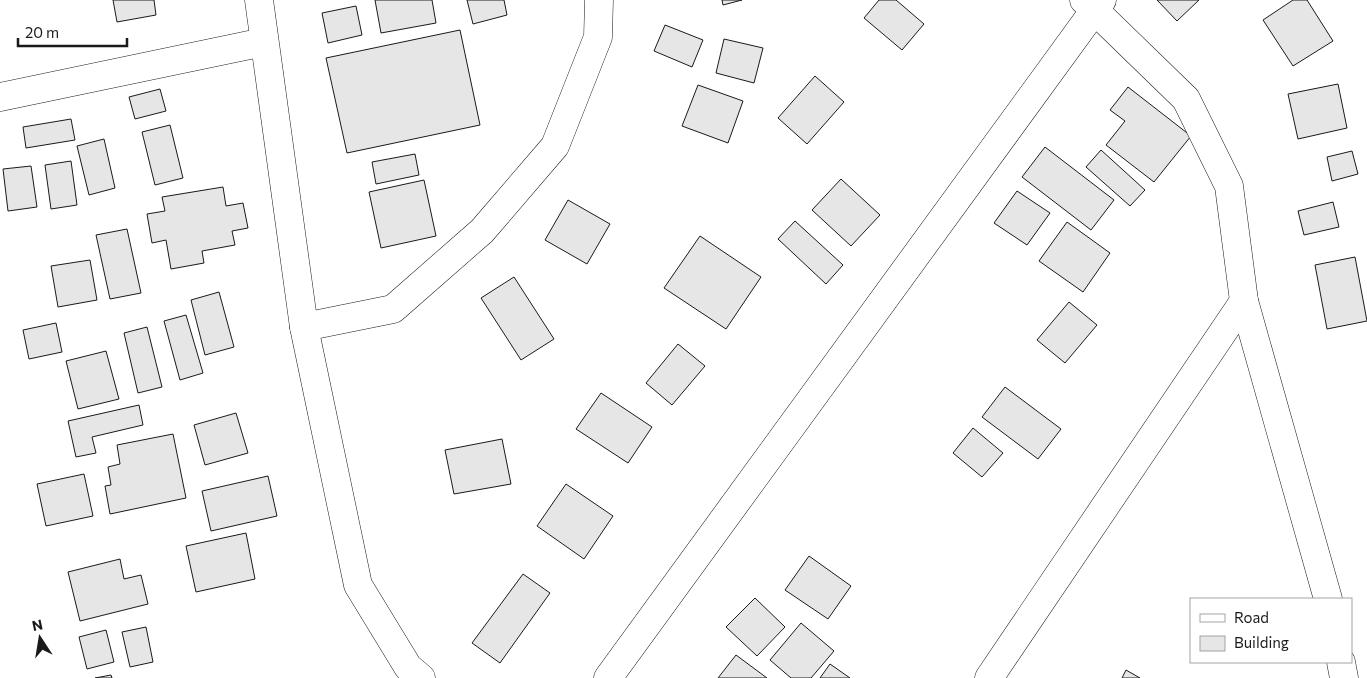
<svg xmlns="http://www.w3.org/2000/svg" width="1367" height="678" viewBox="0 0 1367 678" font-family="Commissioner,sans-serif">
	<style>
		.building { fill: #e6e6e6; stroke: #1a1a1a }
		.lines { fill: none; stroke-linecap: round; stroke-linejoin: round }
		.minor-casing { stroke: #1a1a1a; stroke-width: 29 }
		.minor { stroke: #fff; stroke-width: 28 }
	</style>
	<rect width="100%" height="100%" fill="#fff"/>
	<!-- building -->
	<g class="building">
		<polygon points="113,0 154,0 156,15 117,22"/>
		<polygon points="375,0 432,0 436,23 381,33"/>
		<polygon points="467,0 504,0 507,15 473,24"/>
		<polygon points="722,0 742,0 723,5"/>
		<polygon points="879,0 896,0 924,24 902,50 864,18"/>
		<polygon points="1157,0 1199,0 1177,21"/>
		<polygon points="1293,0 1307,0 1333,41 1293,66 1263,20"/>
		<polygon points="356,6 362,35 328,43 322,13"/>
		<polygon points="665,25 703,40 692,67 654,51"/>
		<polygon points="460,30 480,125 347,153 326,58"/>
		<polygon points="724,39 763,48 754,83 716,73"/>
		<polygon points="815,76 844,102 807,144 778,118"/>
		<polygon points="1338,84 1347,128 1298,139 1288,94"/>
		<polygon points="698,85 743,101 728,143 682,126"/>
		<polygon points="1128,87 1191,136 1154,182 1106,145 1125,121 1110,110"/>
		<polygon points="160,89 166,111 135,119 129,97"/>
		<polygon points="71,119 75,140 26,148 23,127"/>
		<polygon points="170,125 183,178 155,185 142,132"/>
		<polygon points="104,139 115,188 89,195 77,146"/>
		<polygon points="1045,147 1114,200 1091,230 1022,177"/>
		<polygon points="1101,150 1145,190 1130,206 1086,167"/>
		<polygon points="1352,151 1358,174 1332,181 1327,157"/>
		<polygon points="415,154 419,175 376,184 372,162"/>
		<polygon points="71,161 77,205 51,209 45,165"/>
		<polygon points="31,166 37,207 8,211 3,169"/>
		<polygon points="841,179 880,215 851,246 812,210"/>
		<polygon points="424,180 436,236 381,248 369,192"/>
		<polygon points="223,187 226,206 243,203 248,228 232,231 235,245 202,251 204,263 171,269 166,240 152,243 147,214 165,211 162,197"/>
		<polygon points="1017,191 1050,213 1027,245 994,223"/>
		<polygon points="568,200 610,224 587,264 545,240"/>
		<polygon points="1333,202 1339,227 1304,235 1298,211"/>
		<polygon points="795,221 843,265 826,284 778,239"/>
		<polygon points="1067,222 1110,253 1083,292 1039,261"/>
		<polygon points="127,229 141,293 110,299 96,235"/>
		<polygon points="700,236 761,277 726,329 664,288"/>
		<polygon points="1355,257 1367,321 1327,329 1315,265"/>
		<polygon points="90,260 97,300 58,307 51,266"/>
		<polygon points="514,277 554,339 521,360 481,298"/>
		<polygon points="219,292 234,347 205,355 191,300"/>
		<polygon points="1069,302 1097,325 1065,363 1037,340"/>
		<polygon points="186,315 203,373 180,380 164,321"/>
		<polygon points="56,323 62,352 29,359 23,330"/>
		<polygon points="147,327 162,387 138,393 124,333"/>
		<polygon points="678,344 705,366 672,405 646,383"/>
		<polygon points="106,351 119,399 78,409 66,361"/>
		<polygon points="1005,387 1061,429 1038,459 982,417"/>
		<polygon points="601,393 652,427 628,463 576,429"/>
		<polygon points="139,405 143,425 92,437 96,453 76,457 68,421"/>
		<polygon points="236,413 248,453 205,465 194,425"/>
		<polygon points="973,428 1003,453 982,477 953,453"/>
		<polygon points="173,434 186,498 110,514 105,486 111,485 108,467 120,464 117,445"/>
		<polygon points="502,439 511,484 454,494 445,450"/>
		<polygon points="84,474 93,516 46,526 37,484"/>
		<polygon points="268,476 277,516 211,531 202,491"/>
		<polygon points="566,484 613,516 584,559 537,526"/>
		<polygon points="246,533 255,579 196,592 186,546"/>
		<polygon points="809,556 851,586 828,619 785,590"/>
		<polygon points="120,559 124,579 141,575 148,604 80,621 68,572"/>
		<polygon points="523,574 550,593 500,663 472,643"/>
		<polygon points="755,598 785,627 757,656 726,627"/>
		<polygon points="801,623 834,651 811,678 791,678 770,660"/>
		<polygon points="146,627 153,662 130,667 122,632"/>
		<polygon points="106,630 114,662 87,669 79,637"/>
		<polygon points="736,655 767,678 718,678"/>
		<polygon points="830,664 850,678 820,678"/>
		<polygon points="1126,670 1140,678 1122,678"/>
		<polygon points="111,675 112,678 95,678"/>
	</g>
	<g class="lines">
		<defs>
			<g id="minor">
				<polyline points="259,0 304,327 358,585 408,667 421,678"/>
				<polyline points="1084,0 1186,99 1229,186 1244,301 1328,599"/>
				<polyline points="0,97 264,42"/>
				<polyline points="304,327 393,309 482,231 555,146 598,37 599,0"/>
				<polyline points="1341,662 1344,678"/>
				<polyline points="608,678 1102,0"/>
				<polyline points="989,678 1244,301"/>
			</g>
		</defs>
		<!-- minor casing -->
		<use href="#minor" class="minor-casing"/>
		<!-- minor -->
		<use href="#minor" class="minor"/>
	</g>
	<!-- legend -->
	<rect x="1190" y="598" width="162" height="65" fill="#ffffff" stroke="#a3a3a3"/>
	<rect x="1200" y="614" width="25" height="8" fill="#ffffff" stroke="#a3a3a3"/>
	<text x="1234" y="623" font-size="15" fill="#1a1a1a">Road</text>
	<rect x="1200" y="636" width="25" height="15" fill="#e6e6e6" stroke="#a3a3a3"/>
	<text x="1234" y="648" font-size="15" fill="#1a1a1a">Building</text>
	<!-- north arrow -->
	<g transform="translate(40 638) rotate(348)" stroke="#ffffff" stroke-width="4" paint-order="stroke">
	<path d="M0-4L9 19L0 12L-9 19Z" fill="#1a1a1a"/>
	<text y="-8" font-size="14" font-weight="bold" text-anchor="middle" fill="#1a1a1a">N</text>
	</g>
	<!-- scale -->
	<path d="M18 38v8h109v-8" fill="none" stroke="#1a1a1a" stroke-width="2.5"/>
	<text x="25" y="38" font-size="15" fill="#1a1a1a" stroke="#ffffff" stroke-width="4" paint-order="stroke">20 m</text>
</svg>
